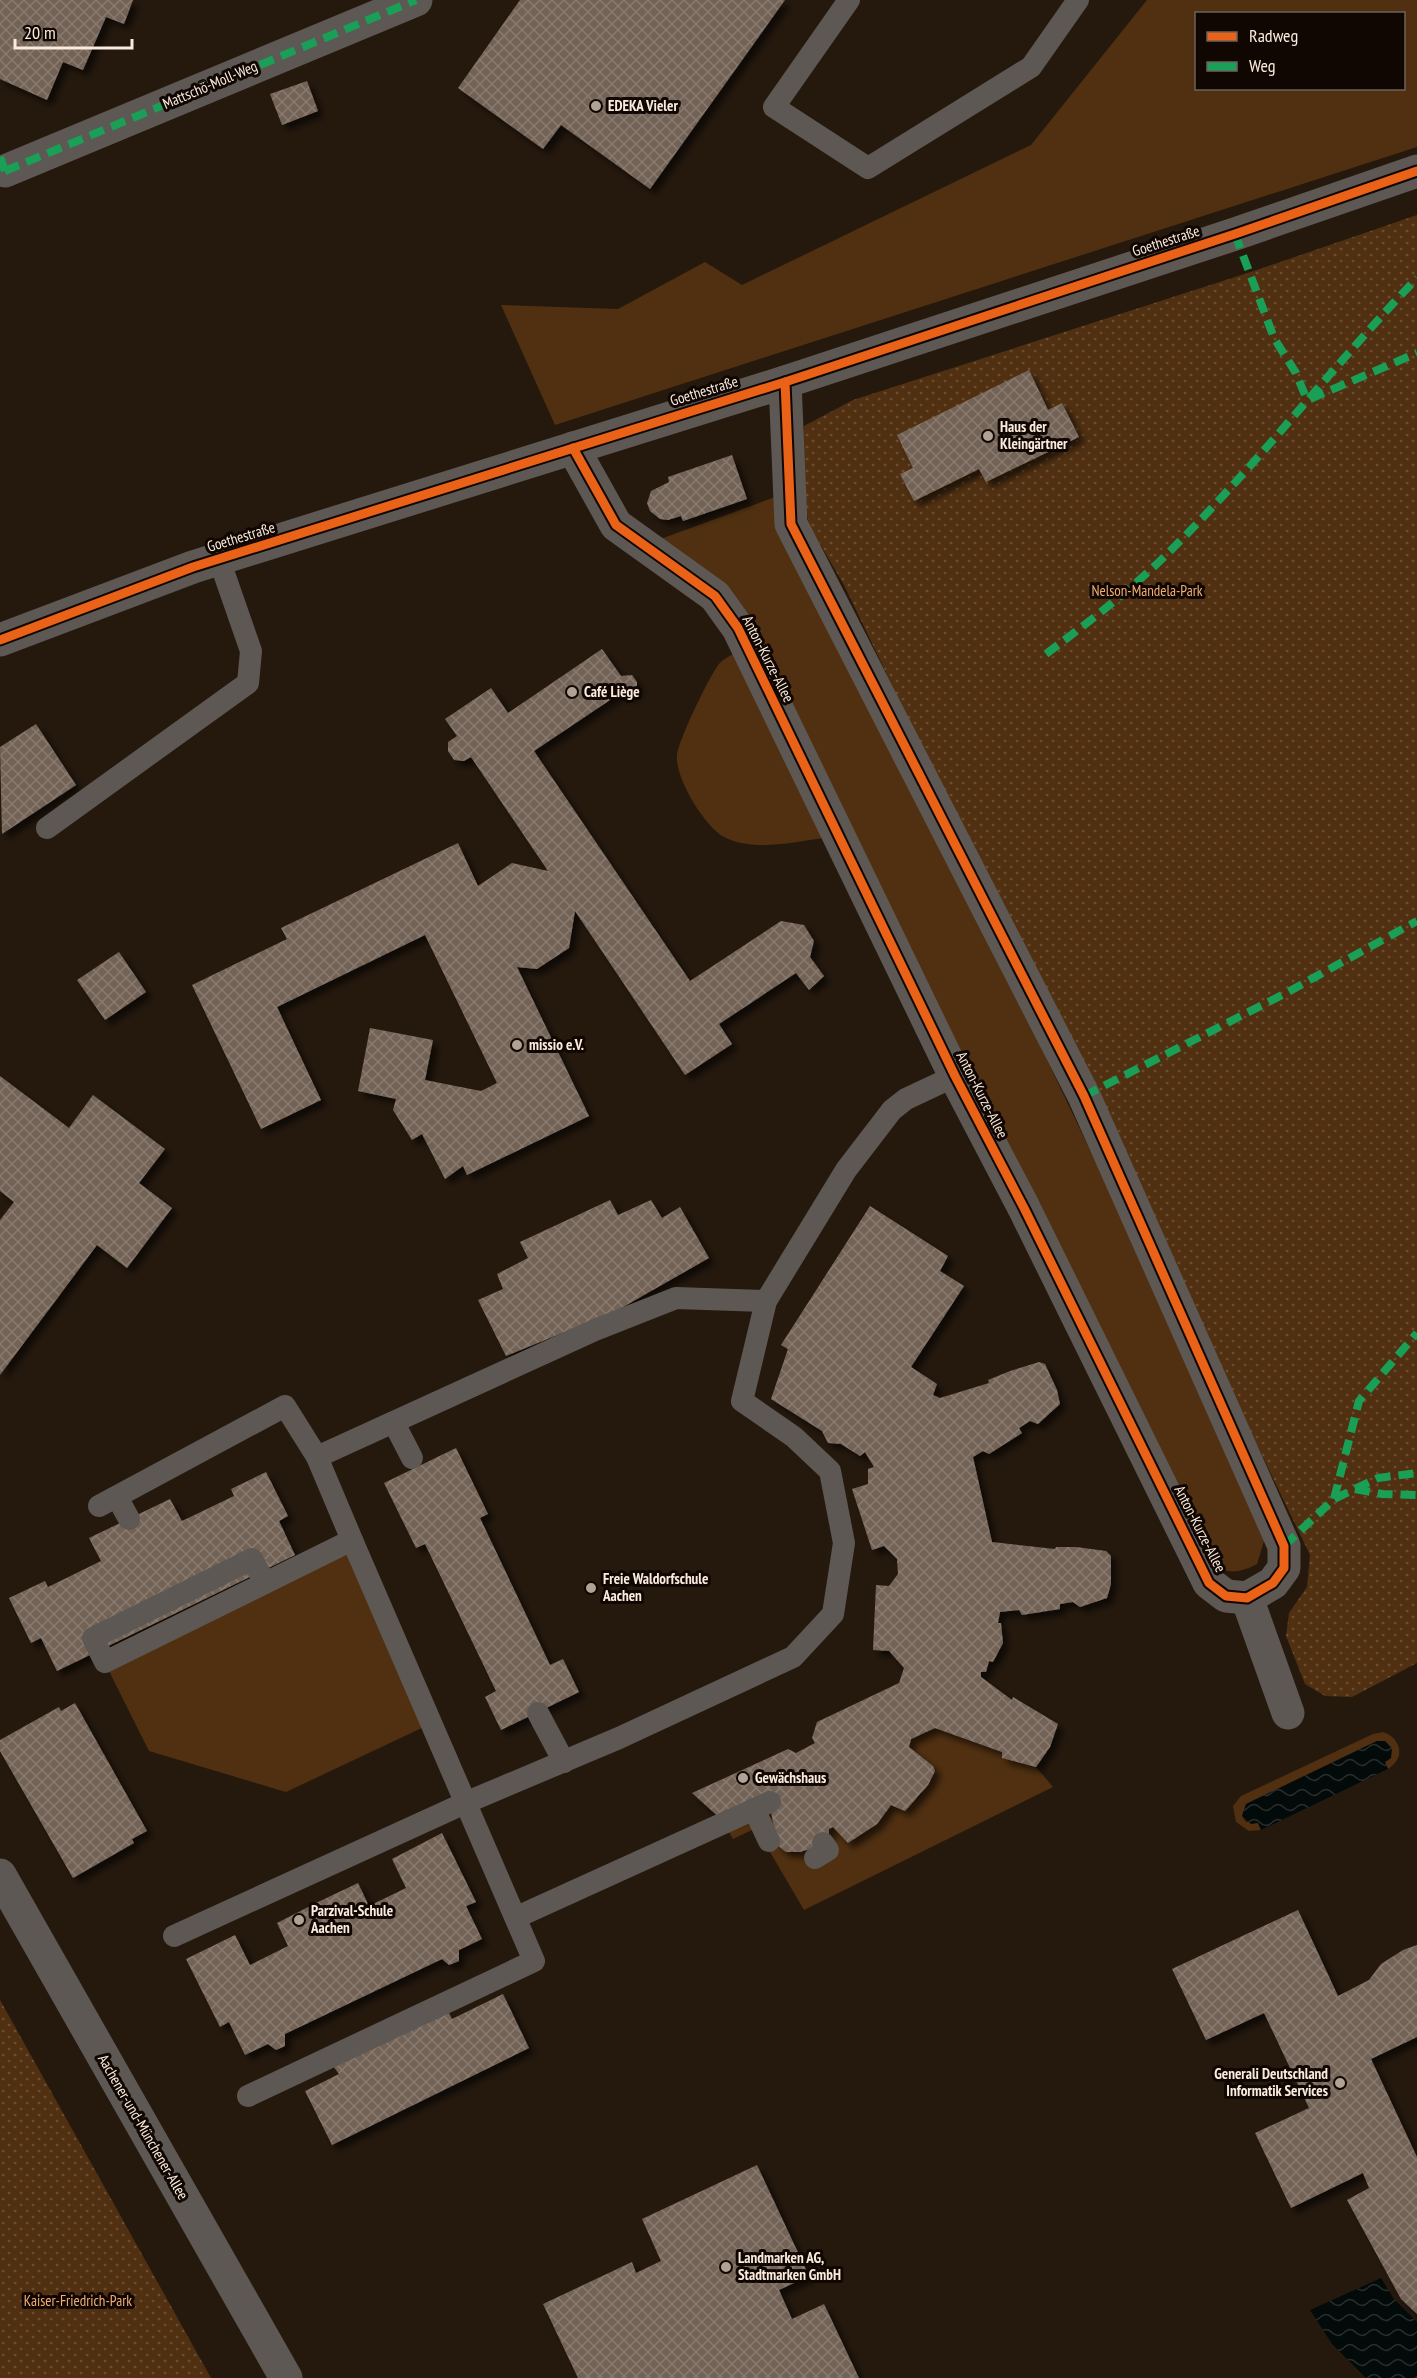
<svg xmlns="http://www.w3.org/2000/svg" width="1417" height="2378" viewBox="0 0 1417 2378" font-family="'PT Sans Narrow',sans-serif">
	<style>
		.grass { fill: #503011; fill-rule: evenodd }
		.park { fill: url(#park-dots) }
		.water { fill: url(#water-waves) }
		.building { fill: url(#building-cross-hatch); filter: url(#shadow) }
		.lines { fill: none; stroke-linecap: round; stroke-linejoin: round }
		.service { stroke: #5d5853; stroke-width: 22 }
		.minor { stroke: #5d5853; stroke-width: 33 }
		.tertiary { stroke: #5d5853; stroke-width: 33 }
		.quiet { stroke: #1a9f57; stroke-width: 8; stroke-dasharray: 15 8; stroke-linecap: butt }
		.cycleway-casing { stroke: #100702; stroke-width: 13 }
		.cycleway { stroke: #ea6118; stroke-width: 9 }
		.poi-dot { fill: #b0a295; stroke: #100702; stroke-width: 2 }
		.labels { text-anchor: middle; stroke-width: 6; stroke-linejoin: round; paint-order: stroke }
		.street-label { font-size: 15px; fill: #fbebde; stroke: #100702 }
		.poi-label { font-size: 15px; font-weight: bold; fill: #fbebde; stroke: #100702; text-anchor: start }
		.park-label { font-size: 15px; fill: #f2ae73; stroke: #100702 }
	</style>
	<defs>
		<pattern id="park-dots" width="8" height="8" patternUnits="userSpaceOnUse" patternTransform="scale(1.5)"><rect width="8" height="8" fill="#503011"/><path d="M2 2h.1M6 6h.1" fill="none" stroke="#6a4e33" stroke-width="1.8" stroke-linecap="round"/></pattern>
		<pattern id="water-waves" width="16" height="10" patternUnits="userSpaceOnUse" patternTransform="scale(1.5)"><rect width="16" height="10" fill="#030a0a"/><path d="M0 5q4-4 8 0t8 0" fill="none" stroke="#292e2d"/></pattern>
		<pattern id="building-cross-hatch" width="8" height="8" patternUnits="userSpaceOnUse" patternTransform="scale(1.5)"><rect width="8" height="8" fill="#736457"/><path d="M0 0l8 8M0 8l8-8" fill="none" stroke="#887a6f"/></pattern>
		<filter id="shadow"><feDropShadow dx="5.5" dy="5.5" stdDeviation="3" flood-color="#0009"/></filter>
	</defs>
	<rect width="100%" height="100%" fill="#25190e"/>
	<!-- grass -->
	<g class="grass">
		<path d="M1147,0H1417V147L555,425L501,305L618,309L705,262L742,285L1031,145ZM1196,14H1404V88H1196Z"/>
		<path d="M778,496L1171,1320L1264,1541L1257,1564C1240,1573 1229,1574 1212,1566L760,664L647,544Z"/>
		<path d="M733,654L824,838C793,842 753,852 724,837C705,827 675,778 677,756C678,741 709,677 719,664C722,660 728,657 733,654Z"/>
		<polygon points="351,1546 426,1726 286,1792 149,1751 107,1667"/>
		<path d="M935,1728L1002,1752L1003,1758L1036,1767L1053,1787L804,1910L756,1828L733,1839L722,1820L771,1811L777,1845C792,1861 814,1848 829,1837V1829L833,1827L849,1843L878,1823L891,1805L905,1810L915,1798L918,1799L935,1771L933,1766L909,1747L911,1739Z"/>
		<path d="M1383,1732C1401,1738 1406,1758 1388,1769L1385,1762L1391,1758V1747L1385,1741H1377L1246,1804L1242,1816L1246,1822L1258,1823L1261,1830L1249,1831L1236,1822L1233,1806L1241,1796L1373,1734Z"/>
	</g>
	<!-- park -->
	<g class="park">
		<polygon points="1417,215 1417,1663 1352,1697 1325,1696 1305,1684 1286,1636 1289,1613 1307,1587 1310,1555 844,585 809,525 800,470 804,426 853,400 1257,270"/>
		<polygon points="0,2000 211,2378 0,2378"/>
	</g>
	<!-- water -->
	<g class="water">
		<polygon points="1377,1741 1385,1741 1392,1749 1391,1758 1385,1762 1388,1769 1261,1830 1258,1823 1251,1824 1242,1816 1246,1804"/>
		<polygon points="1381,2278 1394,2299 1417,2322 1417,2378 1366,2378 1332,2344 1310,2310"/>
	</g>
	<!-- building -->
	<g class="building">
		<polygon points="0,0 133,0 124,24 106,17 83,70 63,62 47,100 0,79"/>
		<polygon points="520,0 785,0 650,189 561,125 543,149 458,88"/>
		<polygon points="307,81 318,111 282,125 270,94"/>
		<polygon points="1029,370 1048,410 1062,403 1079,437 986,482 979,469 914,501 900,474 913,468 897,435"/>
		<polygon points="732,455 747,499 683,521 681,516 668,520 660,519 650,511 647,503 651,491 669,482 668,477"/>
		<polygon points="602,649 621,676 632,675 637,682 637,690 628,696 619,694 534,751 690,981 781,921 804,925 814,941 810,957 824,976 809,990 796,973 719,1024 732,1044 685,1075 575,911 569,948 537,969 517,967 589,1116 467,1175 463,1166 445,1179 422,1134 412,1140 393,1110 396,1099 358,1091 370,1028 433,1040 425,1080 481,1091 497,1083 425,935 277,1007 321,1100 261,1129 192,985 287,939 281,928 458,843 478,886 512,863 548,871 471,757 464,761 454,760 448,751 448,742 457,736 445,719 491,688 508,713"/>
		<polygon points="36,724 76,785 2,834 0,747"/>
		<polygon points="119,952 146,992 105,1020 77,980"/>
		<polygon points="0,1076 69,1128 93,1095 165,1149 139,1183 172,1208 127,1268 97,1245 0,1375 0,1220 14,1202 0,1191"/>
		<polygon points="610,1200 618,1215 651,1200 662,1218 680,1207 709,1258 616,1311 506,1356 478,1300 503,1289 497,1274 528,1258 520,1242"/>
		<polygon points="870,1206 948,1256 940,1271 964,1286 911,1367 937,1384 933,1395 940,1398 989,1383 988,1380 1010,1371 1039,1362 1045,1364 1057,1390 1060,1404 1038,1424 1030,1421 1019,1428 1022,1433 989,1454 983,1451 973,1457 992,1542 1055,1549 1056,1547 1076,1547 1106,1551 1111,1556 1111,1584 1107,1598 1080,1607 1073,1602 1060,1604 1060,1609 1022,1615 1019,1610 1000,1612 998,1623 1001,1623 1003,1643 993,1662 989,1661 986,1672 981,1672 981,1677 1012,1700 1013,1697 1058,1724 1050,1747 1036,1767 1002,1758 1002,1752 935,1728 911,1739 909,1747 933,1766 935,1771 928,1785 905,1811 891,1805 877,1824 848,1843 833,1827 829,1829 829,1837 813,1848 800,1852 786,1852 777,1845 771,1811 722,1820 692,1793 788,1749 796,1753 815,1743 812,1738 817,1722 899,1683 904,1668 889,1651 873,1650 876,1585 889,1586 898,1574 897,1559 884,1546 872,1550 852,1489 868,1484 868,1469 874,1467 865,1452 860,1456 841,1444 828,1443 822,1431 771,1399 788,1349 781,1345"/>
		<polygon points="456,1448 488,1514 480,1518 550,1665 563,1659 579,1692 501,1730 485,1697 496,1691 425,1544 416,1548 384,1483"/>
		<polygon points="266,1472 288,1516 279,1521 295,1555 57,1671 41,1638 31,1643 9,1598 45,1581 48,1587 101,1561 89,1538 170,1499 182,1521 234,1496 231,1489"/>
		<polygon points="75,1703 147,1831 132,1839 134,1843 73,1878 0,1751 0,1740 59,1707 61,1711"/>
		<polygon points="442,1833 476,1902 466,1906 482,1939 459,1950 459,1961 449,1965 442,1959 285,2034 285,2046 276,2050 268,2044 245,2055 229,2022 220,2027 186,1959 235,1935 250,1965 288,1946 277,1923 316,1903 358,1883 369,1906 406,1888 392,1859"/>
		<polygon points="1298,1910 1338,1996 1369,1980 1381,1964 1403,1950 1417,1945 1417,2037 1371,2059 1417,2157 1417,2314 1401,2299 1347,2200 1369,2188 1363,2173 1291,2208 1255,2133 1309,2108 1264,2013 1206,2040 1172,1969"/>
		<polygon points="503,1994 529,2048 332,2145 305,2091 339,2074 333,2066 449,2013 452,2019"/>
		<polygon points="757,2165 809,2276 779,2290 792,2319 824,2304 859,2378 578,2378 543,2304 632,2262 636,2273 661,2261 642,2219"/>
	</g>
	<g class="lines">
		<!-- service -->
		<g class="service">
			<polyline points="849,0 774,107 868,168 1031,67 1078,0"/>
			<polyline points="47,828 248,683 251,651 219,559"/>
			<polyline points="394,1423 412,1458"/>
			<polyline points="117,1497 129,1519"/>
			<polyline points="99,1506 285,1406 317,1457 595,1330 676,1298 766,1301"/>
			<polyline points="265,1583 252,1559 93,1638 105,1662 352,1540 317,1457"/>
			<polyline points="538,1713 564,1762"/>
			<polyline points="754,1809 769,1841"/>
			<polyline points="815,1858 828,1850 823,1843"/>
			<polyline points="517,1917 770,1802"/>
			<polyline points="174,1936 465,1803 619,1738 793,1657 833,1614 844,1543 830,1471 794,1437 742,1401 766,1301 846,1170 892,1110 906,1099 955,1076"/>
			<polyline points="248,2096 534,1961 352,1540"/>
		</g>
		<!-- minor -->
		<g class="minor">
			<polyline points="5,171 416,0"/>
			<polyline points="573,448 616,525 715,596 738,628 955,1076 1024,1208 1209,1583 1226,1596 1247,1598 1273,1583 1284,1568 1284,1546 1084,1096 791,524 785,382"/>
			<polyline points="0,640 193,567 785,382 1235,234 1417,171"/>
			<polyline points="1247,1598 1288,1713"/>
		</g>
		<!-- tertiary -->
		<polyline class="tertiary" points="0,1875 286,2378"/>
		<!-- quiet -->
		<g class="quiet">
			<polyline points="0,157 5,171 0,173"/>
			<polyline points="5,171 416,0"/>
			<polyline points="1235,234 1274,338 1296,373 1307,400"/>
			<polyline points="1310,399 1417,353"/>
			<path d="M1046,654C1086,624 1127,593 1163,558C1253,470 1330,369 1417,278"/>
			<polyline points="1084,1096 1286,993 1417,921"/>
			<polyline points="1355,1489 1382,1494 1417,1495"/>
			<polyline points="1334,1499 1359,1401 1417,1333"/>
			<polyline points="1284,1546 1334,1499 1378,1478 1417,1473"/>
		</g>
		<defs>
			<g id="cycleway">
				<polyline points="573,448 616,525 715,596 738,628 955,1076 1024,1208 1209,1583 1226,1596 1247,1598 1273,1583 1284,1568 1284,1546 1084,1096 791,524 785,382"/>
				<polyline points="0,640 193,567 785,382 1235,234 1417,171"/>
			</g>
		</defs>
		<!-- cycleway casing -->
		<use href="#cycleway" class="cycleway-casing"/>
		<!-- cycleway -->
		<use href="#cycleway" class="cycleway"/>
	</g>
	<!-- markers -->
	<g class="poi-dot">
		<circle cx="596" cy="106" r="6"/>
		<circle cx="988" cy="436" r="6"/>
		<circle cx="572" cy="692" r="6"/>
		<circle cx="517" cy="1045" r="6"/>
		<circle cx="591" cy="1588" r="6"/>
		<circle cx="743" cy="1778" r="6"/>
		<circle cx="299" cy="1920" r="6"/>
		<circle cx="1340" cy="2083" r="6"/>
		<circle cx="726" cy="2267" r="6"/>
	</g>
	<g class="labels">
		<!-- street labels -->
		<g class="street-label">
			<text transform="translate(210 85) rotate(-23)" y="5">Mattschö-Moll-Weg</text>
			<text transform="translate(1166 241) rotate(-18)" y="5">Goethestraße</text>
			<text transform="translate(704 391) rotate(-17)" y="5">Goethestraße</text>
			<text transform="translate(241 537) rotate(-17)" y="5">Goethestraße</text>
			<text transform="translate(768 659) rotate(63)" y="5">Anton-Kurze-Allee</text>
			<text transform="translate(982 1095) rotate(63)" y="5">Anton-Kurze-Allee</text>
			<text transform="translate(1200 1529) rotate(63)" y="5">Anton-Kurze-Allee</text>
			<text transform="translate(143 2127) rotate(60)" y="5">Aachener-und-Münchener-Allee</text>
		</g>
		<!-- poi labels -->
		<g class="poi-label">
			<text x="608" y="111">EDEKA Vieler</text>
			<text x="1000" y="432">Haus der<tspan x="1000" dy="17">Kleingärtner</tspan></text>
			<text x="584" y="697">Café Liège</text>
			<text x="529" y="1050">missio e.V.</text>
			<text x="603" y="1584">Freie Waldorfschule<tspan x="603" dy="17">Aachen</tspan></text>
			<text x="755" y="1783">Gewächshaus</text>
			<text x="311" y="1916">Parzival-Schule<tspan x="311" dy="17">Aachen</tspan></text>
			<text x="1328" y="2079" text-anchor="end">Generali Deutschland<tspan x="1328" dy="17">Informatik Services</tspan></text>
			<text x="738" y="2263">Landmarken AG,<tspan x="738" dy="17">Stadtmarken GmbH</tspan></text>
		</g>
		<!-- park labels -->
		<g class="park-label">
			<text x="1147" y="596">Nelson-Mandela-Park</text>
			<text x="78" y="2306">Kaiser-Friedrich-Park</text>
		</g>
	</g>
	<!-- legend -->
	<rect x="1195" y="12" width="210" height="78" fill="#100702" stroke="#6e625a" stroke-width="1.5"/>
	<rect x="1207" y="32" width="30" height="9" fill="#ea6118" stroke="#6e625a" stroke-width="1.5"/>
	<text x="1249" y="42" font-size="18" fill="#fbebde">Radweg</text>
	<rect x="1207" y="62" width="30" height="9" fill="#1a9f57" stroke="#6e625a" stroke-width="1.5"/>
	<text x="1249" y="72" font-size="18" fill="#fbebde">Weg</text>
	<!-- scale -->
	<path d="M15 39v9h117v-9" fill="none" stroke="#fbebde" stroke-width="3"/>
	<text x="24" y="39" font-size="18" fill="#fbebde" stroke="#100702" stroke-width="4.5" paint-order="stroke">20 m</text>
</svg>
